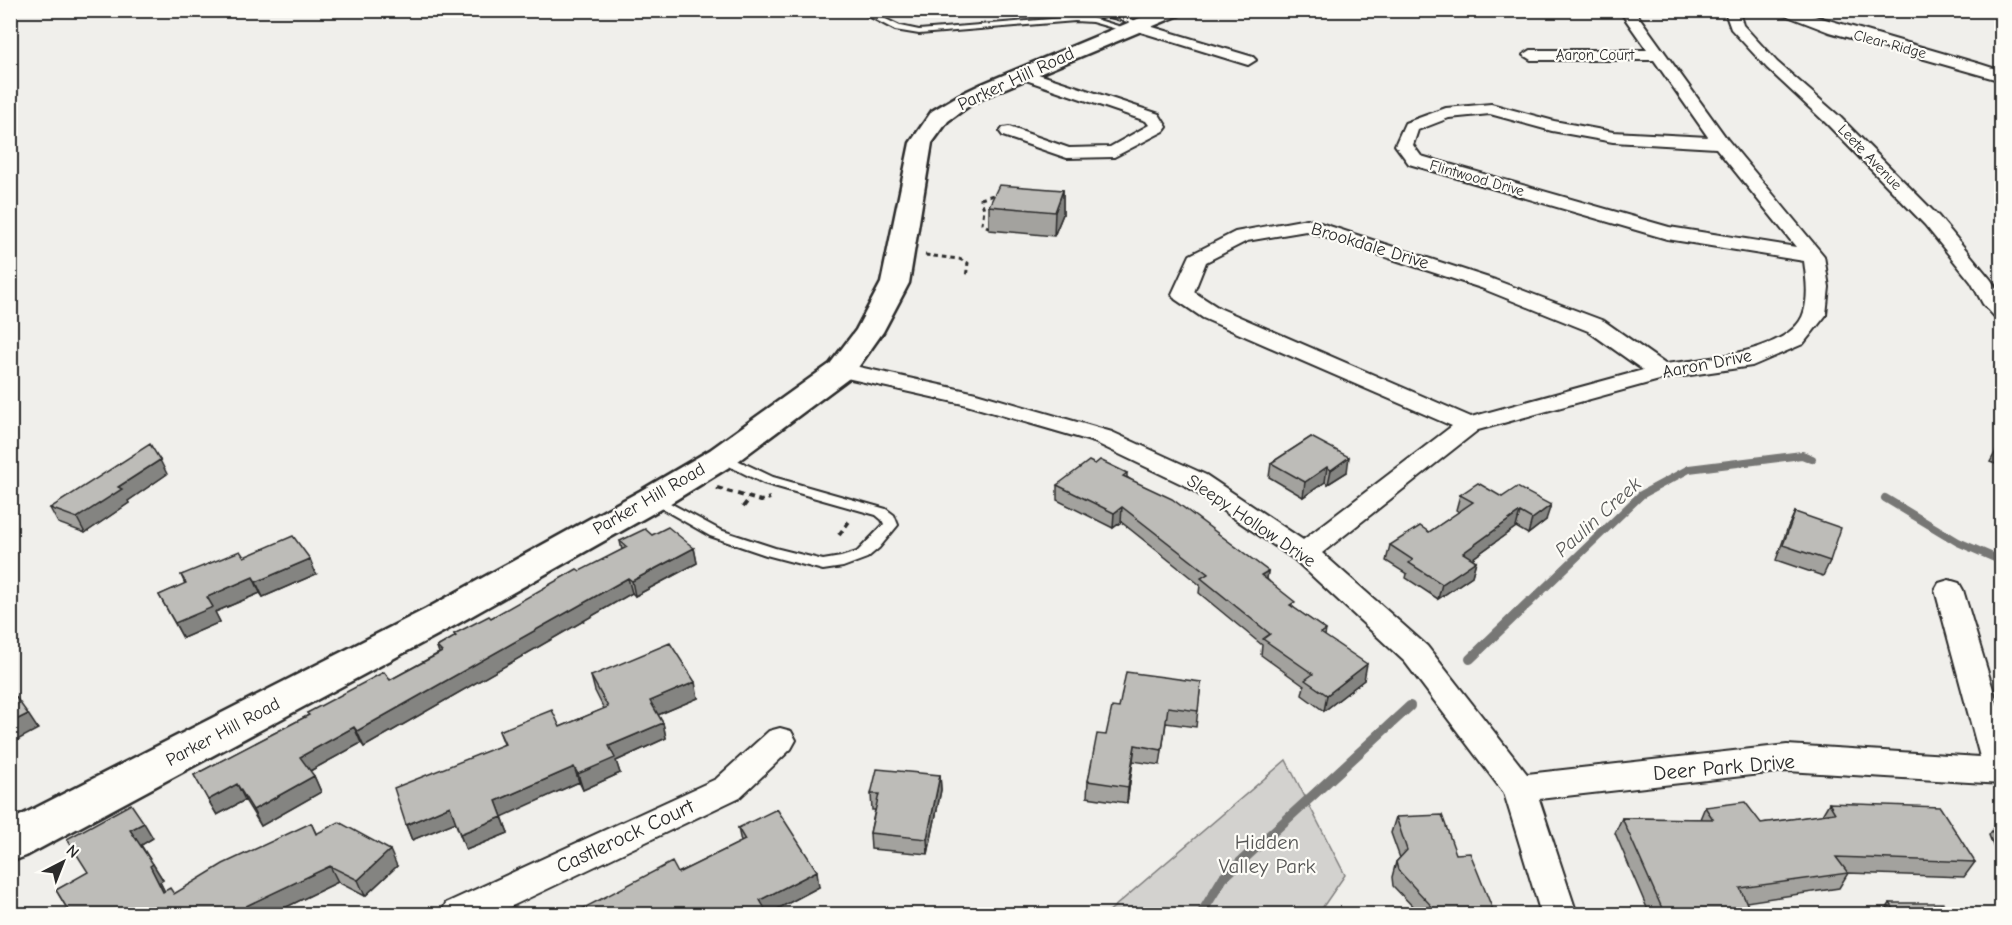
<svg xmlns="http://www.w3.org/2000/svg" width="2012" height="925" font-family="'Comic Neue',sans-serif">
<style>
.green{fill:#d3d2cf;stroke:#7f7e7d;stroke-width:1.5}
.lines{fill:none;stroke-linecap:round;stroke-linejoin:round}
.stream-far1{stroke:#777775;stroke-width:8}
.stream{stroke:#777775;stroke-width:10}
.service-casing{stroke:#2b2b2b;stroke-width:4}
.minor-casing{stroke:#2b2b2b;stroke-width:4}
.tertiary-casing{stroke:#2b2b2b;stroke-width:5}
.path-far1{stroke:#2b2b2b;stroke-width:3;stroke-dasharray:4.5 4;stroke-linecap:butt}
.path{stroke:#2b2b2b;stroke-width:4;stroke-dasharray:6 4.5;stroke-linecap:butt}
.service{fill:#fdfcf7;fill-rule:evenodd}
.minor{fill:#fdfcf7;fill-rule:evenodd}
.tertiary{fill:#fdfcf7;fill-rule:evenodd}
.wall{fill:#a3a29e;stroke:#2b2b2b;stroke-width:1.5}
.shaded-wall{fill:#848481;stroke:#2b2b2b;stroke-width:1.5}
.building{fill:#bdbcb8;stroke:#2b2b2b;stroke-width:1.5}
.labels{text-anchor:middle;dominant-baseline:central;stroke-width:4.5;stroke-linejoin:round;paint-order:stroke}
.far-street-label{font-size:15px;fill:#2b2b2b;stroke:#fdfcf7}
.street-label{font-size:18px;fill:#2b2b2b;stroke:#fdfcf7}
.water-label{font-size:20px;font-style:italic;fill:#575756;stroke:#fdfcf7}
.near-street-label{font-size:21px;fill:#2b2b2b;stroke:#fdfcf7}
.near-park-label{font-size:21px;fill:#555554;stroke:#fdfcf7}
</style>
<rect width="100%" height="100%" fill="#f0efeb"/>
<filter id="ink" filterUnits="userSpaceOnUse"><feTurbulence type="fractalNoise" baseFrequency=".0167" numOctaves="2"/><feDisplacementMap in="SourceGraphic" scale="12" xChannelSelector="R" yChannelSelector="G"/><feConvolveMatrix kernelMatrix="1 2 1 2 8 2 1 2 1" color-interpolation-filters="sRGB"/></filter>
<g filter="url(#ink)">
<path class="green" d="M1286,760L1345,875L1318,914H1102L1107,913Z"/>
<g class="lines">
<path class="stream-far1" d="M1885,498L1958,542L2002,561
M1528,604L1641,495L1689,469L1802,455L1812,459"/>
<path class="stream" d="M1470,659L1529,602
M1201,914L1223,878L1410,706"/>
<g class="service-casing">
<path id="service" d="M857,10H867L900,26L919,30L1075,17L1092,18L1131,30L1127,32L1092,22L1075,21L919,34L895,30Z
M1092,12L1110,13L1146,24L1142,26L1110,17L1089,16L1088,14Z
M722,453L773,477L886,509L894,515L898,525L879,548L867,558L843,567L823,570L766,555L710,536L645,499L652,495L657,496L720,530L775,548L823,560L841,557L857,552L884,524L882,520L876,515L763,483L717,460L715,457Z"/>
</g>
<g class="minor-casing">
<path id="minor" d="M1619,10H1634L1727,139L1824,256L1829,287L1826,315L1803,344L1752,366L1663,379L1478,430L1322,553L1427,646L1527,774L1787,745L1980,757L1935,590L1939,583L1949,580L1959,583L1963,590L2002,719V784L1787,771L1539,799L1577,914H1541L1504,793L1405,662L1294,559L1188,487L1094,442L963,404L833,375L829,370L833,365L841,363L976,393L1112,432L1206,475L1303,540L1452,426L1203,318L1175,299L1172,294L1190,255L1235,232L1307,219L1314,221L1495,280L1604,321L1665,364C1700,360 1793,352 1804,312C1809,295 1806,277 1804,261L1667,239L1409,164L1395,145L1405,123L1446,108L1491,104L1554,121L1613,132L1708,137L1654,60H1531L1523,55L1531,50H1647ZM1490,114L1552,131L1613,142L1716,148L1796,247L1669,227L1421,156L1413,145L1418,130L1449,118ZM1306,231L1481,288L1588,331L1643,370L1471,417L1219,308L1194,292L1206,262L1247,241Z
M1728,10H1742L1740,15L1743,25L1777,62L1839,116L1939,217L1991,280L2002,298V317L1994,316L1983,304L1971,282L1925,225L1827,124L1767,68L1731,29L1726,15Z
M1772,10H1794L1980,64L2002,71V81L1829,32Z
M1136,22L1253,57L1256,60L1248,65L1131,29L1129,26Z
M1023,69L1159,114L1167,127L1164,131L1114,157L1067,158L1003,136L1000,132L1003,128L1009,127L1069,148L1110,147L1149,125L1146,121L1017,77L1015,74Z
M780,728L791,731L796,740L791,749L740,797L495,914H441L446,903L716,779L769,731Z"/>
</g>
<g class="tertiary-casing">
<path id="tertiary" d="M1159,10H1185L1182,14L996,92L973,103L948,121L932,143L909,283L883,332L852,376L734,464L664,507L452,627L26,856L10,862V821L426,609L640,491L710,450L830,364L856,330L881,283L910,143L932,111L959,95L982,84Z"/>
</g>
<path class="path-far1" d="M990,228L982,224L984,209L981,199L999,193
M925,255L959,259L968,263L966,277"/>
<path class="path" d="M717,488L761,501L770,498
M743,507L750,498
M839,535L850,520"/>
<use href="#service" class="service"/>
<use href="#minor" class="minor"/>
<use href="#tertiary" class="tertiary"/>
</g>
<path class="wall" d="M1063,190V214L1054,236L989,230V206Z
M1311,437L1347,472L1328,484L1325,482L1303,497L1269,477L1271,463Z
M2001,442V466L1990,462Z
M1095,464L1127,473V477L1268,571L1267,579L1294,608L1326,630L1325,636L1364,680L1324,711L1302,695L1304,686L1261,655L1262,645L1199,593L1200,585L1121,522L1113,528L1057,500V485Z
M167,474L128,501L129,503L85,533L58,523L50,508Z
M1460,495L1546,520L1528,534L1516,527L1472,559L1476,561L1472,576L1438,599L1406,578L1407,574L1386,561L1390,545L1429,532L1459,512L1456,510Z
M1795,512L1830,561L1823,576L1776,560L1788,527Z
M652,535L694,548L697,563L635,596L632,593L364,747L361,743L310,771L314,776L321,792L261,826L245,800L217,815L194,775L309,715L307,713L390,680L439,653L437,647L455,637L454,634L491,618L622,550L620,541Z
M244,557L316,574L263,597L260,593L215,612L220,622L183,638L159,595L185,584L181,575Z
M591,676L698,698L658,715L663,723L666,738L616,761L620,773L583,790L579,782L502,816L508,833L466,850L455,822L412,840L406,825L504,744L499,731L560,727L604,709L595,691Z
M1201,682L1196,727L1166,723L1160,765L1133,761L1127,803L1087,797L1088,781L1106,735L1119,708Z
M940,775L941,790L928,854L871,849L870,833L875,810H872L871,794Z
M1829,803L1975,862L1964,877L1848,873L1839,888L1746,902L1752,915H1650L1615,833L1622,818L1700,819L1705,807L1761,823L1822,815Z
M1396,817L1456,854L1495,915H1400L1401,911L1418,912L1393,886L1392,877L1396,862L1400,858L1391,833Z
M2000,819H2001V867L1989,835Z
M311,823L316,833L397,866L365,896L338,882L270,915H71L56,890L153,838L141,845L163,880L160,882L164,891L174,894Z
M738,828L819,887L768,914V915H577L678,873L741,842Z
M1890,903L1951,915H1883Z"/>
<path class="shaded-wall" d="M1063,190V214L1054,236L1055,212Z
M1349,457L1347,472L1328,484L1331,470Z
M160,460L167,474L128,501L129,503L85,533L77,518L118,487Z
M1327,467L1325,482L1303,497L1305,482Z
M1551,505L1546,520L1528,534L1532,519Z
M1122,507L1121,522L1113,528L1114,513Z
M1520,512L1516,527L1459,568L1463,553Z
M694,548L697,563L635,596L632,581Z
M310,559L316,574L263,597L256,582Z
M1476,561L1472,576L1438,599L1442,584Z
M1268,571L1266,586L1261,575Z
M253,577L260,593L215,612L220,622L183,638L175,623L207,597Z
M628,578L632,593L364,747L357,731Z
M1367,664L1364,680L1324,711L1327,695Z
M695,682L698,698L653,717L650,701Z
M28,714L38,729L10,744V723Z
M663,723L666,738L616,761L620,773L583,790L578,774L609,746Z
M354,727L361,743L308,772L300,757Z
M1135,745L1133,761L1127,803L1128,787Z
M574,767L579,782L502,817L496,801Z
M940,775L941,790L928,854L927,839Z
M314,776L321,792L261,826L253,810Z
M237,784L245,800L217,815L208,800Z
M450,806L456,822L412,840L406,825Z
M502,817L508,833L466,850L460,834Z
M144,823L153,838L140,846L130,830Z
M390,850L397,866L365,896L358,880Z
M153,864L163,880L160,882L173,907L163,892L150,866Z
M330,866L338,882L270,915H251L246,906Z
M817,871L819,887L766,915L760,900Z
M721,911L722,915H714Z"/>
<path class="building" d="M999,185L1063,190L1055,212L989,206Z
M1311,437L1349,457L1331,470L1327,467L1305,482L1271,463Z
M150,444L160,460L118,487L122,489L77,518L50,508Z
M1100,460L1127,473L1123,476L1172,499L1268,571L1261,575L1295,602L1290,605L1326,630L1321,633L1367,664L1327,695L1305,680L1313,674L1263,639L1270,634L1201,578L1208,574L1122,507L1114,513L1057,485L1089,461L1095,464Z
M1478,483L1502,497L1517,487L1551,505L1532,519L1520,512L1463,553L1476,561L1442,584L1409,563L1413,560L1390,545L1420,526L1429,532L1473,502L1460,495Z
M1795,512L1841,528L1830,561L1783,545Z
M668,527L694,548L632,581L628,578L357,731L354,727L300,757L314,776L253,810L237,784L208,800L194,775L309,715L307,713L384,672L390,680L442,652L437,647L456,636L454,634L489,616L491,618L577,569L580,571L627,547L620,541L645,529L652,535Z
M293,536L310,559L256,582L253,577L207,597L213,607L175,623L159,595L186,583L181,575L240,551L244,557Z
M670,643L695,682L650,701L663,723L609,746L615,758L578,774L574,767L496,801L502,817L460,834L450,806L406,825L394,788L505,744L499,731L552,710L560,727L608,707L591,676Z
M1126,672L1201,682L1198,711L1168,707L1162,750L1135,745L1128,787L1088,781L1097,734L1106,735L1112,707L1119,708Z
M10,689L28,714L10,723Z
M877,769L940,775L927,839L870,833L879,794H871Z
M1745,802L1761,823L1835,813L1829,803L1940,807L1975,862L1836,857L1848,873L1740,888L1752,915H1665L1622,818L1713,819L1705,807Z
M131,804L144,823L130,830L153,864L150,866L163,892L170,888L174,894L223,864L311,823L316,834L339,822L390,850L358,880L330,866L246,906L253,915H71L56,890L88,872L67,839Z
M777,809L817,871L760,900L768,914L766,915H723L721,911L714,915H577L576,912L672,862L678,873L745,840L738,828Z
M1442,815L1456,854L1470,853L1495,915H1402L1401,911L1439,914L1398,870L1396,862L1407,850L1396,817Z
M1890,903H1943L1951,915H1898Z"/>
</g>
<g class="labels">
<g class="far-street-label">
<text transform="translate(1890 44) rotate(15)">Clear Ridge</text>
<text x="1595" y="55">Aaron Court</text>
<text transform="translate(1870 157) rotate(46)">Leete Avenue</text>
<text transform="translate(1477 178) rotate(16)">Flintwood Drive</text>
</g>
<g class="street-label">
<text transform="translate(1016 79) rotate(-25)">Parker Hill Road</text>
<text transform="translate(1370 246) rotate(17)">Brookdale Drive</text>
<text transform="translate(1707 364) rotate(-11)">Aaron Drive</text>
<text transform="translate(649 499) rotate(-30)">Parker Hill Road</text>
<text transform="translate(1251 521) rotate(34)">Sleepy Hollow Drive</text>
<text transform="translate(223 732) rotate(-28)">Parker Hill Road</text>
</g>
<g class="water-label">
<text transform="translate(1598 517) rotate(-42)">Paulin Creek</text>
</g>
<g class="near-street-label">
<text transform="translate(1724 767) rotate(-5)">Deer Park Drive</text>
<text transform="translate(625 836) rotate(-25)">Castlerock Court</text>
</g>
<g class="near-park-label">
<text x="1267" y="842">Hidden<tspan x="1267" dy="24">Valley Park</tspan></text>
</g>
</g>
<rect width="2012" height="925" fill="none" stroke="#fdfcf7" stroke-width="36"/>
<rect x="18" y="18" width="1976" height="889" fill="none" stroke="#2b2b2b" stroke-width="2" filter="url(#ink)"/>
<g transform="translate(63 862) rotate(42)" stroke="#fdfcf7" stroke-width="4.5" paint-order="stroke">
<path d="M0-4.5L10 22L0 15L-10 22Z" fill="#2b2b2b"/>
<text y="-9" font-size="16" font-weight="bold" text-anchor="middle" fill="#2b2b2b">N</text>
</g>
</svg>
